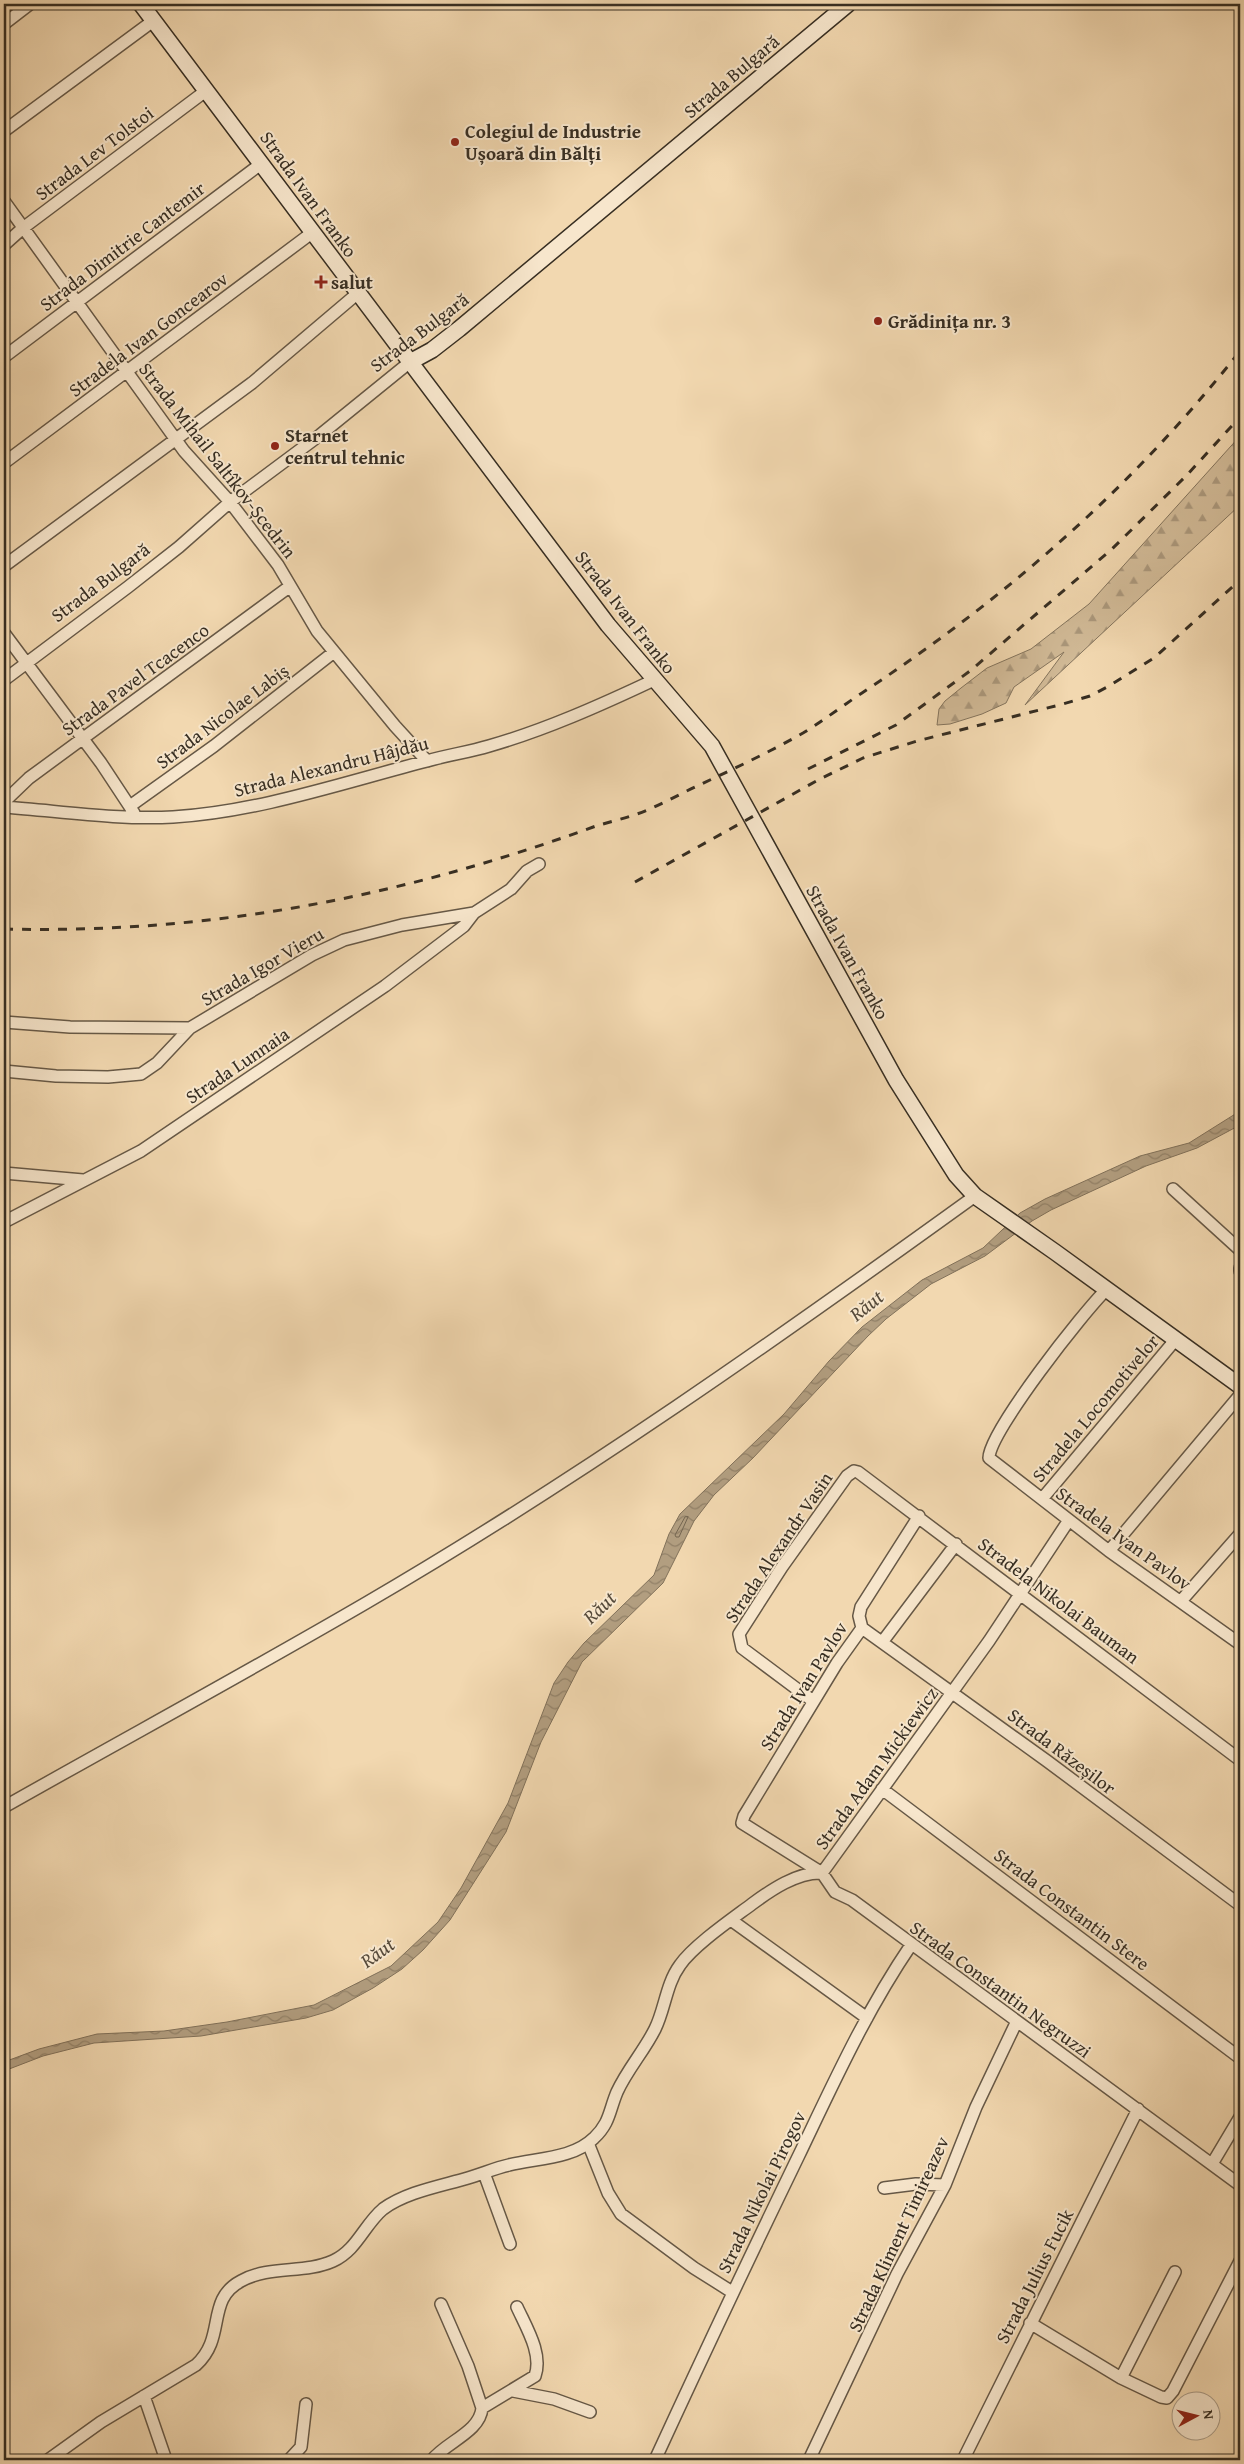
<svg xmlns="http://www.w3.org/2000/svg" width="1244" height="2464" font-family="'Gentium Book Plus',serif">
<style>
.forest{fill:url(#forest-firs);stroke:#84745d}
.water{fill:url(#water-waves);stroke:#81715a}
.lines{fill:none;stroke-linecap:round;stroke-linejoin:round}
.shore{stroke:#746651;stroke-width:1}
.street-casing{stroke:#665846;stroke-width:14}
.secondary-casing{stroke:#372e22;stroke-width:18}
.street{stroke:#f7e6cc;stroke-width:11}
.secondary{stroke:#f7e6cc;stroke-width:15}
.rail{stroke:#372e22;stroke-width:3;stroke-dasharray:9 9;stroke-linecap:butt}
.poi-dot{fill:#8f2418;stroke:#f7e6cc;stroke-width:2}
.labels{text-anchor:middle;dominant-baseline:central;stroke-width:4;stroke-linejoin:round;paint-order:stroke}
.street-label{font-size:19px;fill:#372e22;stroke:#f7e6cc}
.poi-label{font-size:19px;font-weight:bold;fill:#372e22;stroke:#f7e6cc;text-anchor:start}
.water-label{font-size:20px;font-style:italic;fill:#564a3a;stroke:#f7e6cc}
</style>
<defs>
<pattern id="forest-firs" width="22" height="20" patternUnits="userSpaceOnUse" patternTransform="scale(1.25)"><rect width="22" height="20" fill="#d2bb98"/><path d="M5 1l3.5 6h-7zM16 11l3.5 6h-7z" fill="#ab987c"/></pattern>
<pattern id="water-waves" width="16" height="10" patternUnits="userSpaceOnUse" patternTransform="scale(1.25)"><rect width="16" height="10" fill="#b29e80"/><path d="M0 5q4-4 8 0t8 0" fill="none" stroke="#928168"/></pattern>
</defs>
<rect width="100%" height="100%" fill="#f2d8b0"/>
<filter id="stains"><feTurbulence type="fractalNoise" baseFrequency=".004" numOctaves="4"/><feColorMatrix values="0 0 0 0 .2 0 0 0 0 .09 0 0 0 0 .02 0 0 0 .5 -.17"/></filter>
<radialGradient id="worn" r=".72"><stop offset=".6" stop-color="#630" stop-opacity="0"/><stop offset="1" stop-color="#630" stop-opacity=".3"/></radialGradient>
<path class="forest" d="M1240,436V505L1025,705L1064,652L1014,687L1006,703L982,714L950,724L937,725L939,709L945,701L961,688L987,668L1031,649L1089,604Z"/>
<path class="water" d="M1240,1111V1125L1197,1148L1146,1166L1051,1210L1032,1221L985,1256L931,1284L886,1319L868,1336L753,1458L714,1495L694,1521L663,1583L582,1662L541,1742L506,1832L450,1920L423,1950L402,1969L373,1988L333,2010L306,2018L201,2036L94,2043L43,2056L4,2071V2062L39,2049L97,2034L164,2031L227,2022L314,2005L391,1966L438,1922L461,1888L508,1803L554,1683L568,1662L584,1643L654,1575L669,1534L680,1514L784,1414L829,1361L862,1327L922,1280L983,1248L1020,1213L1045,1199L1140,1156L1189,1143Z"/>
<g class="lines">
<path class="shore" d="M688,1517L679,1537H676L675,1535L685,1517Z"/>
<g class="street-casing">
<path id="street" d="M4,24L30,4
M4,131L153,21
M4,201L184,451L230,502L278,565L317,631L395,726L427,761
M4,245L23,228L207,90
M4,357L262,163
M4,463L313,232
M4,566L252,383L358,293
M4,633L101,763L134,813
M4,680L128,587L179,547L230,502L320,435L410,362
M4,802L29,778L289,587
M130,806L214,746L334,652
M4,807C60,811 117,820 173,817C258,812 345,782 427,761C448,755 469,752 489,746C545,730 601,705 654,680
M4,1022L70,1027L190,1028
M4,1071L56,1076L108,1077L141,1074L157,1063L190,1028L312,955L344,940L402,925L474,913L511,889L527,871L539,864
M4,1173L83,1180
M1173,1189L1240,1250
M4,1222L141,1151L385,986L464,926L474,913
M1240,1268V1271
M1107,1289C1084,1311 989,1432 989,1458L1109,1551L1240,1644
M1042,1499L1176,1339
M919,1516L861,1607L859,1616L862,1628L837,1663L744,1816L742,1823L822,1873L835,1892L852,1900L1240,2185
M1109,1551L1240,1395
M1181,1601L1240,1534
M862,1628L1047,1761L1240,1905
M883,1641L956,1544
M813,1701L742,1648L739,1634L782,1567L847,1476L854,1471L858,1472L1240,1760
M882,1789L1240,2058
M4,1807C124,1739 246,1673 366,1603C577,1480 777,1339 975,1196
M731,1920L867,2018
M588,2143L608,2193L621,2214L694,2268L732,2292
M1212,2164L1240,2117
M484,2173L510,2244
M884,2188L916,2184L945,2185
M441,2304L468,2366L482,2408
M1030,2323L1121,2378L1161,2397L1167,2398L1173,2391L1240,2261
M1121,2378L1175,2272
M513,2391L554,2399L590,2412
M144,2396L166,2460
M48,2460L101,2422L196,2365C227,2337 205,2300 241,2281C270,2265 304,2274 333,2261C357,2250 364,2225 383,2209C406,2192 441,2186 468,2178C482,2174 495,2168 509,2165C537,2158 573,2159 594,2138C610,2123 609,2111 617,2092C627,2070 644,2051 655,2029C665,2009 666,1984 680,1965C694,1945 732,1919 752,1904C771,1890 797,1872 822,1873L989,1641L1069,1520
M289,2460L301,2447L306,2404
M432,2460C446,2442 480,2432 482,2408L535,2376C543,2354 526,2327 517,2307
M655,2460C702,2358 750,2256 799,2155C833,2084 866,2011 911,1945
M809,2460L897,2274L945,2185L976,2107L1016,2023
M963,2460L1138,2109"/>
</g>
<g class="secondary-casing">
<path id="secondary" d="M141,4L608,625L712,746L896,1080L956,1175L975,1196L1055,1252L1240,1386
M410,362L432,350L459,329L848,4"/>
</g>
<use href="#street" class="street"/>
<use href="#secondary" class="secondary"/>
<path class="rail" d="M808,769L896,725L970,671L1112,549L1186,476L1240,417
M635,882L820,779L863,758L917,741L1063,704L1090,696L1109,686L1154,658L1240,580
M4,929C211,934 401,897 596,826C609,822 623,819 637,814C657,807 676,796 695,787C731,770 768,753 803,733C823,721 842,706 862,693C1008,596 1130,490 1240,351"/>
</g>
<g class="poi-dot">
<circle cx="455" cy="142" r="5"/>
<path d="M318.5 274.5h5v5h5v5h-5v5h-5v-5h-5v-5h5z"/>
<circle cx="878" cy="321" r="5"/>
<circle cx="275" cy="446" r="5"/>
</g>
<g class="labels">
<g class="street-label">
<text transform="translate(731 76) rotate(-40)">Strada Bulgară</text>
<text transform="translate(94 153) rotate(-37)">Strada Lev Tolstoi</text>
<text transform="translate(309 194) rotate(54)">Strada Ivan Franko</text>
<text transform="translate(122 246) rotate(-37)">Strada Dimitrie Cantemir</text>
<text transform="translate(419 332) rotate(-37)">Strada Bulgară</text>
<text transform="translate(148 334) rotate(-37)">Stradela Ivan Goncearov</text>
<text transform="translate(218 460) rotate(52)">Strada Mihail Saltîkov-Șcedrin</text>
<text transform="translate(100 582) rotate(-37)">Strada Bulgară</text>
<text transform="translate(626 612) rotate(52)">Strada Ivan Franko</text>
<text transform="translate(135 679) rotate(-36)">Strada Pavel Tcacenco</text>
<text transform="translate(222 716) rotate(-37)">Strada Nicolae Labiș</text>
<text transform="translate(331 766) rotate(-14)">Strada Alexandru Hâjdău</text>
<text transform="translate(848 952) rotate(61)">Strada Ivan Franko</text>
<text transform="translate(262 966) rotate(-30)">Strada Igor Vieru</text>
<text transform="translate(237 1065) rotate(-34)">Strada Lunnaia</text>
<text transform="translate(1095 1408) rotate(-50)">Stradela Locomotivelor</text>
<text transform="translate(1124 1538) rotate(36)">Stradela Ivan Pavlov</text>
<text transform="translate(778 1547) rotate(-56)">Strada Alexandr Vasin</text>
<text transform="translate(1059 1600) rotate(37)">Stradela Nikolai Bauman</text>
<text transform="translate(803 1686) rotate(-58)">Strada Ivan Pavlov</text>
<text transform="translate(1062 1751) rotate(37)">Strada Răzeșilor</text>
<text transform="translate(876 1768) rotate(-54)">Strada Adam Mickiewicz</text>
<text transform="translate(1072 1909) rotate(37)">Strada Constantin Stere</text>
<text transform="translate(1001 1989) rotate(36)">Strada Constantin Negruzzi</text>
<text transform="translate(761 2192) rotate(-64)">Strada Nikolai Pirogov</text>
<text transform="translate(898 2234) rotate(-65)">Strada Kliment Timireazev</text>
<text transform="translate(1034 2276) rotate(-63)">Strada Julius Fucik</text>
</g>
<g class="poi-label">
<text x="465" y="131">Colegiul de Industrie<tspan x="465" dy="22">Ușoară din Bălți</tspan></text>
<text x="331" y="282">salut</text>
<text x="888" y="321">Grădinița nr. 3</text>
<text x="285" y="435">Starnet<tspan x="285" dy="22">centrul tehnic</tspan></text>
</g>
<g class="water-label">
<text transform="translate(866 1305) rotate(-39)">Răut</text>
<text transform="translate(599 1607) rotate(-44)">Răut</text>
<text transform="translate(377 1952) rotate(-36)">Răut</text>
</g>
</g>
<rect width="1244" height="2464" fill="none" stroke="#f2d8b0" stroke-width="20"/>
<rect x="5" y="5" width="1234" height="2454" fill="none" stroke="#372e22" stroke-width="2.5"/>
<rect x="10" y="10" width="1224" height="2444" fill="none" stroke="#372e22"/>
<g transform="translate(1196 2416) rotate(83)"><circle r="24" fill="#f7e6cc" stroke="#aa9c88"/>
<path d="M0-4L9 19L0 12L-9 19Z" fill="#8f2418"/>
<text y="-8" font-size="14" font-weight="bold" text-anchor="middle" fill="#372e22">N</text>
</g>
<rect width="100%" height="100%" filter="url(#stains)"/>
<rect width="100%" height="100%" fill="url(#worn)"/>
</svg>
